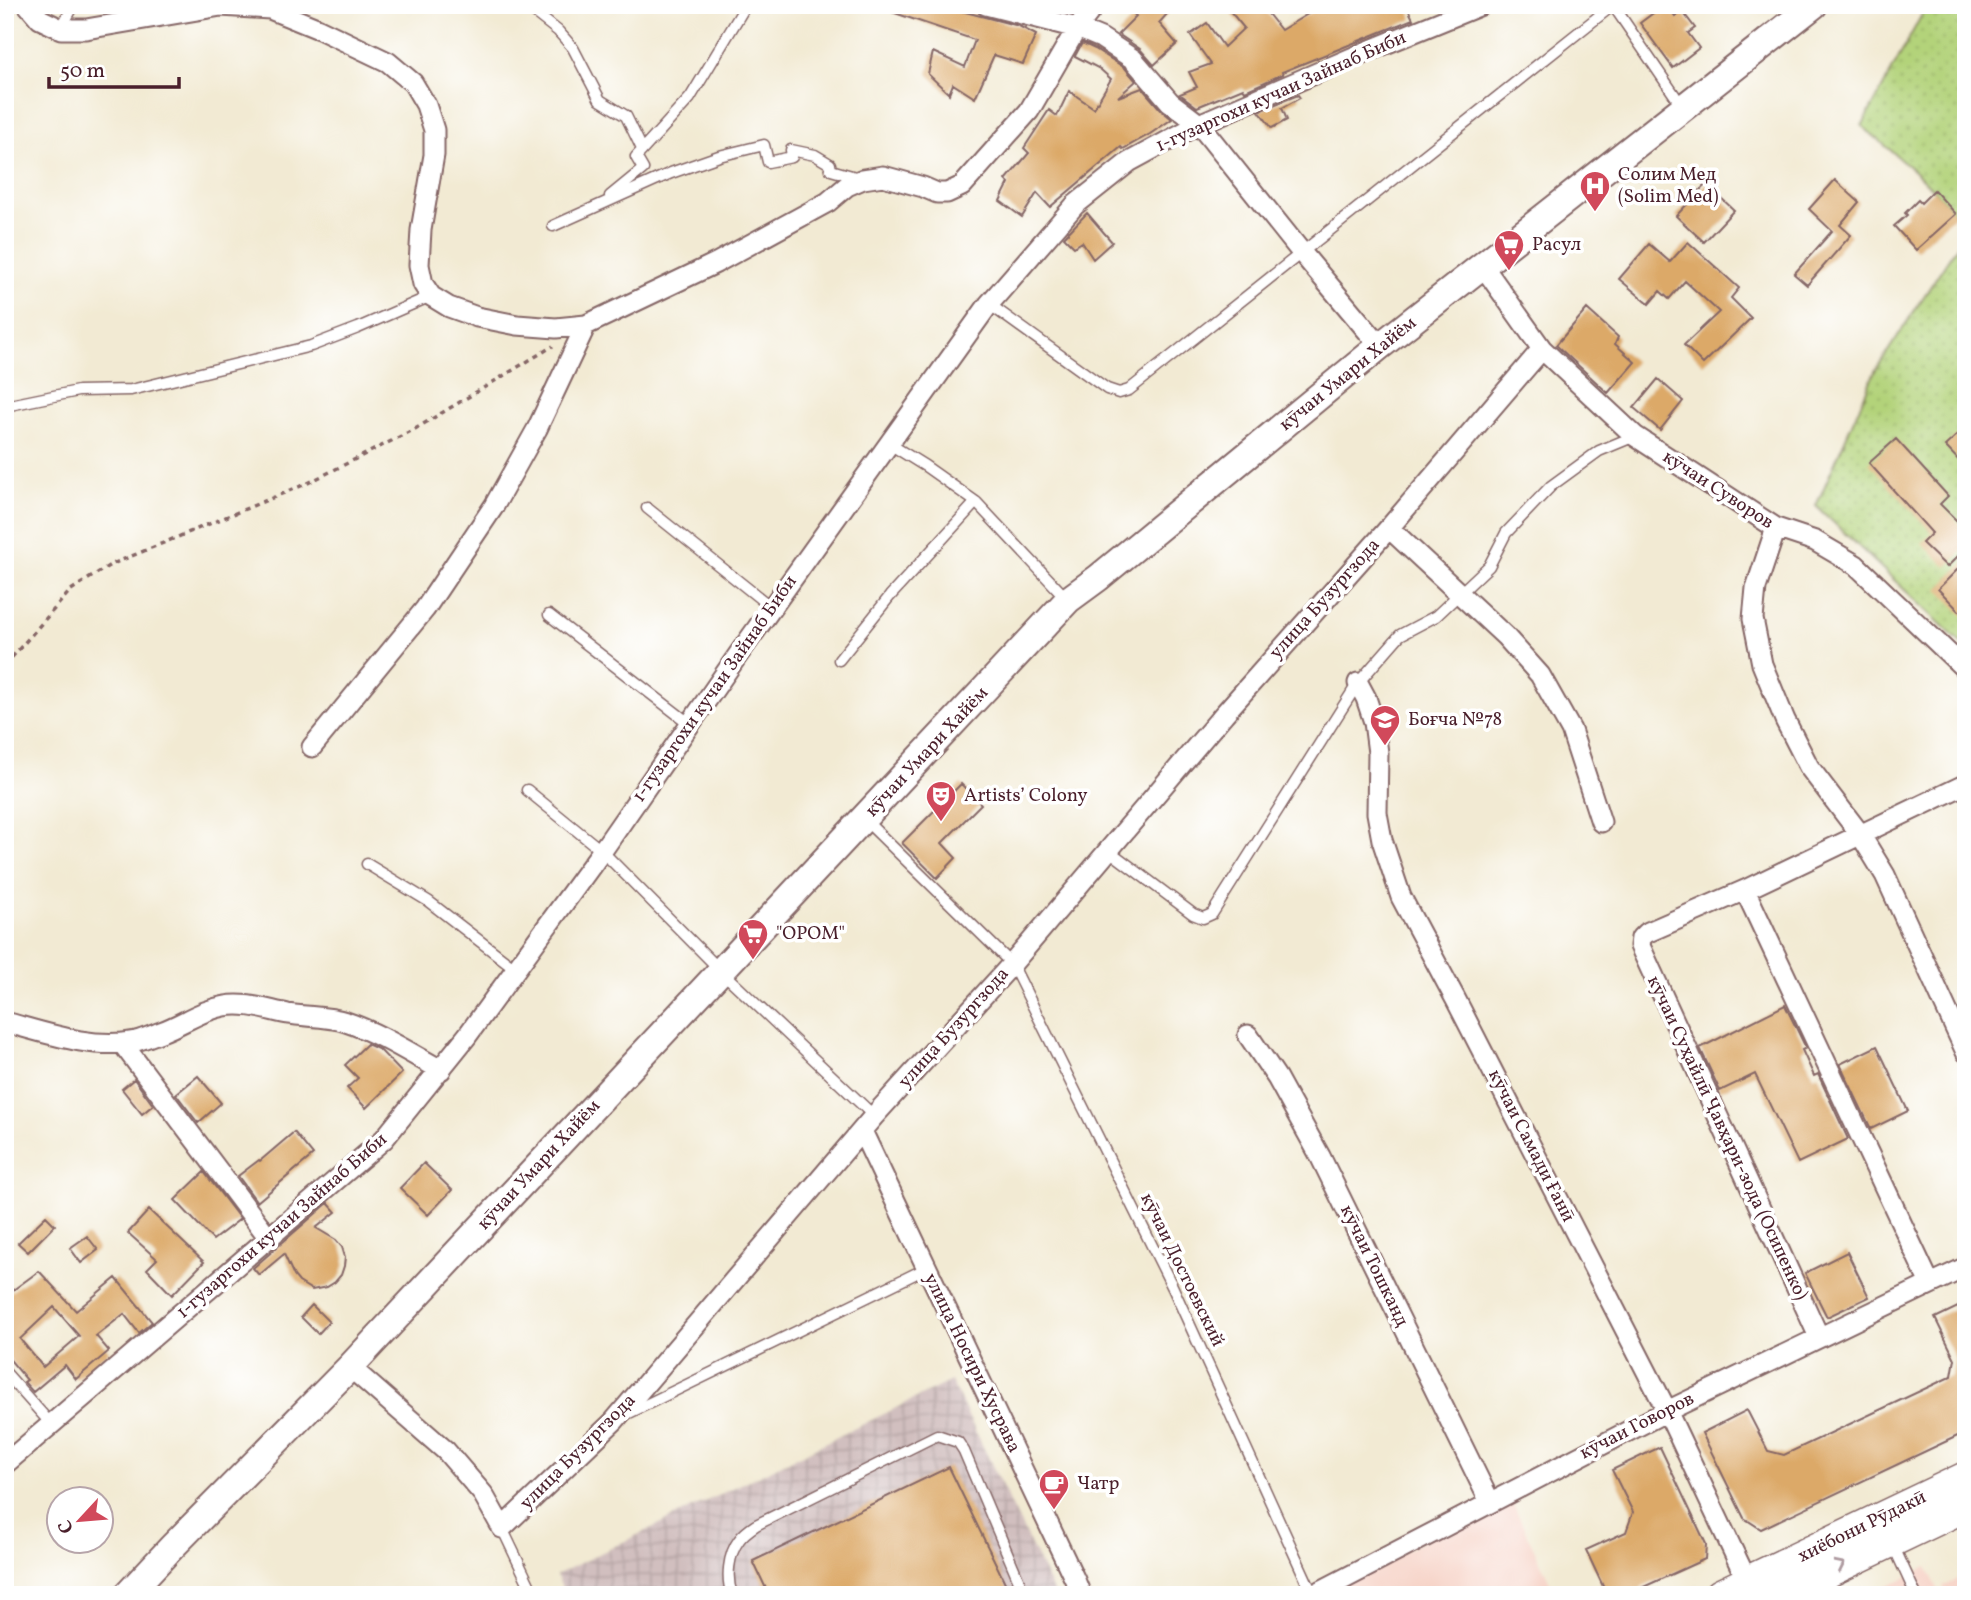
<svg xmlns="http://www.w3.org/2000/svg" width="1971" height="1600" font-family="Vollkorn,serif">
<style>
.built{fill:#f6d1c5}
.industrial{fill:url(#industrial-grid)}
.grass{fill:url(#grass-dots);stroke:#7e7952;stroke-width:2}
.building{fill:#dca968;fill-rule:evenodd}
.lines{fill:none;stroke-linecap:round;stroke-linejoin:round}
.service-casing{stroke:#856666;stroke-width:13}
.minor-casing{stroke:#856666;stroke-width:23}
.secondary-casing{stroke:#856666;stroke-width:30}
.trunk-casing{stroke:#856666;stroke-width:35}
.path{stroke:#856666;stroke-width:3.5;stroke-dasharray:5 5;stroke-linecap:butt}
.service{stroke:#fff;stroke-width:10}
.minor{stroke:#fff;stroke-width:19}
.secondary{stroke:#fff;stroke-width:26}
.trunk{stroke:#fff;stroke-width:32}
.oneway{stroke:#ae9aa0}
.labels{text-anchor:middle;dominant-baseline:central;stroke-width:7;stroke-linejoin:round;paint-order:stroke}
.street-label{font-size:19px;fill:#4a1f2b;stroke:#fff}
.poi-label{font-size:19px;fill:#4a1f2b;stroke:#fff;text-anchor:start}
</style>
<defs>
<pattern id="industrial-grid" width="8" height="8" patternUnits="userSpaceOnUse" patternTransform="scale(1.75)"><rect width="8" height="8" fill="#d1bfbf"/><path d="M0 4h8M4 0v8" fill="none" stroke="#b5a4a4"/></pattern>
<pattern id="grass-dots" width="8" height="8" patternUnits="userSpaceOnUse" patternTransform="scale(1.75)"><rect width="8" height="8" fill="#b3d37a"/><path d="M2 2h.1M6 6h.1" fill="none" stroke="#9bb56a" stroke-width="1.8" stroke-linecap="round"/></pattern>
</defs>
<rect width="100%" height="100%" fill="#fff"/>
<filter id="ink" filterUnits="userSpaceOnUse"><feTurbulence type="fractalNoise" baseFrequency=".0143" numOctaves="2"/><feDisplacementMap in="SourceGraphic" scale="14" xChannelSelector="R" yChannelSelector="G"/><feConvolveMatrix kernelMatrix="1 2 1 2 8 2 1 2 1" color-interpolation-filters="sRGB"/></filter>
<filter id="wash" filterUnits="userSpaceOnUse"><feTurbulence type="fractalNoise" baseFrequency=".00686" numOctaves="4" result="noise"/><feDisplacementMap in="SourceGraphic" scale="28" xChannelSelector="R" yChannelSelector="G"/><feGaussianBlur stdDeviation="1.57" result="paint"/><feColorMatrix in="noise" values="0 0 0 0 0 0 0 0 0 0 0 0 0 0 0 0 0 1.4 0 .05"/><feComposite in="paint" operator="in"/></filter>
<g filter="url(#wash)">
<rect width="100%" height="100%" fill="#f2ead3"/>
<path class="built" d="M1510,1498L1556,1595H1318Z
M1927,1567L1941,1595H1869Z
M1966,1574V1595H1947L1943,1587Z"/>
<path class="industrial" d="M951,1381L1055,1595H566L556,1575Z"/>
<path class="grass" d="M1924,5H1966V227C1936,188 1899,157 1862,126L1926,7Z
M1966,232V648L1816,506L1875,371Z"/>
<g id="blocks">
<path class="building" d="M880,5H934L950,8L1019,26L1036,35L1023,64L994,55L975,98L953,84L949,94L928,74L933,52L965,67L975,40L880,8Z
M1124,5H1175L1159,23L1177,44L1154,65L1140,49L1118,34L1136,16Z
M1225,5H1261L1281,30L1323,5H1406L1413,19L1282,72L1283,74L1245,91L1243,88L1197,107L1180,94L1197,87L1189,72L1211,64L1190,35L1207,23L1224,47L1244,28Z
M1664,5H1667L1675,16L1682,11L1695,28L1688,33L1699,48L1673,68L1640,23Z
M1082,43L1095,49L1125,68L1136,81L1118,97L1142,88L1161,110L1172,119L1150,134L1123,149L1121,147L1050,207L1037,193L1022,217L1000,201L1009,183L1006,180L1029,153L1024,148L1049,110L1057,116L1069,91L1094,108L1111,79L1100,69L1075,56Z
M1298,95L1300,98L1282,108L1287,120L1272,128L1259,111Z
M1835,180L1859,202L1840,225L1851,235L1807,285L1794,274L1832,231L1809,209Z
M1706,184L1734,210L1704,242L1676,216Z
M1934,190L1956,214L1916,250L1894,226L1907,215L1905,213L1918,200L1921,203Z
M1087,213L1112,242L1093,259L1082,242L1074,247L1064,237Z
M1688,242L1739,288L1731,298L1751,318L1703,364L1684,345L1719,312L1685,281L1669,299L1660,291L1649,304L1619,279L1649,244L1670,262Z
M1587,309L1618,337L1615,344L1635,362L1608,393L1556,345Z
M1658,379L1683,401L1660,430L1634,408Z
M1966,427V468L1945,446Z
M1896,439L1948,496L1940,504L1966,530V548L1947,567L1922,543L1932,533L1869,463Z
M1966,561V618L1938,589Z
M961,784L981,804L942,843L956,858L937,878L902,843Z
M1785,1005L1806,1048L1802,1050L1814,1076L1818,1074L1848,1139L1798,1163L1755,1074L1720,1091L1700,1048Z
M367,1044L380,1050L402,1073L366,1108L347,1088L358,1078L345,1065Z
M1877,1046L1908,1111L1871,1129L1840,1064Z
M198,1076L221,1103L198,1123L176,1094Z
M134,1079L153,1105L142,1114L122,1089Z
M294,1132L313,1155L257,1202L238,1176L259,1160L260,1161Z
M424,1163L452,1190L428,1215L400,1188Z
M204,1172L240,1219L213,1240L175,1200Z
M328,1203L336,1212L316,1228L336,1240L342,1247L345,1257L344,1266L341,1275L335,1282L327,1287L312,1290L299,1282L294,1276L284,1254L259,1275L253,1268Z
M149,1210L204,1262L172,1295L147,1269L157,1259L128,1233Z
M46,1216L55,1225L28,1252L18,1243Z
M87,1236L98,1250L81,1263L70,1248Z
M1847,1252L1869,1297L1827,1317L1805,1273Z
M39,1271L76,1311L116,1278L152,1322L139,1333L124,1314L96,1336L109,1351L76,1379L65,1365L33,1392L24,1382L27,1380L5,1354V1296ZM54,1307L79,1336L43,1367L20,1339Z
M1966,1303V1432L1761,1529L1744,1518L1702,1433L1747,1410L1768,1451L1784,1455L1952,1376L1955,1359L1935,1318Z
M312,1305L329,1322L318,1334L301,1317Z
M1660,1447L1706,1544L1705,1559L1626,1595H1607L1586,1550L1626,1532L1633,1512L1612,1470Z
M949,1467L1011,1595H769L753,1561Z"/>
</g>
</g>
<g filter="url(#ink)">
<use href="#blocks" fill-opacity="0" stroke="#856666" stroke-width="2"/>
<g class="lines">
<g class="service-casing">
<path id="service" d="M525,5L558,31L573,48L600,100L626,116L642,149
M1613,5L1682,106
M61,28L74,5
M610,196L643,169L636,157L690,98L746,5
M553,226L671,173L719,156L764,145L768,162L792,157L791,150L815,155L830,164L831,170L859,178
M989,304L1107,389L1119,393L1129,390L1613,5
M5,406L78,391L131,390L311,346L358,328L431,296
M888,443L925,466L976,502L1068,600
M647,508L772,608
M549,615L690,724
M839,660L890,596L976,502
M527,790L602,851L721,971L874,1116
M864,819L1012,964L1173,1288L1313,1595
M1108,850L1193,914L1203,918L1212,914L1358,683L1400,635L1436,616L1489,566L1506,533L1551,486L1599,451L1635,436
M367,864L428,901L516,969
M5,1372L52,1425
M625,1415L927,1268
M502,1528L534,1595
M1893,1545L1916,1595
M732,1595C726,1578 728,1555 739,1540C743,1534 750,1529 756,1525L937,1435L958,1442L964,1451L1025,1595"/>
</g>
<g class="minor-casing">
<path id="minor" d="M28,5L40,19L61,29H86L221,6L270,9L319,29L388,62L413,83L426,105L434,130V155L421,230L419,265L423,284L431,296L449,307L477,317L517,325L556,328L586,325L716,263L828,202L847,186L863,179L883,176L923,187L937,193H947L962,186L1029,111L1077,28L1095,5
M986,5L1077,28L1101,38L1133,59L1170,102L1199,124L1302,253L1380,346
M1483,266L1542,349L1635,436L1776,528L1815,541L1856,565L1966,670
M1389,528L1505,636L1540,675L1571,730L1601,822
M1776,528L1756,588L1753,619L1762,664L1785,720L1809,767L1860,834L1885,875L1966,1052
M1358,683L1366,698L1374,722L1378,753L1377,813L1382,840L1401,897L1456,1000L1667,1411L1752,1591
M312,747L425,609L494,506L537,429L586,325
M1745,890L1930,1284
M5,1022C46,1033 93,1050 136,1041C144,1039 153,1035 161,1032C183,1024 201,1010 225,1006C246,1002 267,1010 288,1014C306,1017 328,1016 346,1022C379,1033 410,1053 441,1070
M1248,1035L1277,1078L1320,1156L1490,1502
M122,1043L269,1238
M862,1131L1075,1580L1081,1595
M1819,1337L1640,946L1641,938L1646,933L1745,890L1966,784
M350,1367L446,1451L483,1494L502,1528L614,1421L874,1116L1012,964L1224,714L1389,528L1542,349
M5,1464L384,1139L467,1036L602,851L738,655L989,304L1075,205L1129,162L1199,124L1363,53L1481,5
M1313,1595L1667,1411L1966,1267"/>
</g>
<g class="secondary-casing">
<path id="secondary" d="M127,1595L172,1547L350,1367L1068,600L1098,578L1380,346L1814,5"/>
</g>
<g class="trunk-casing">
<path id="trunk" d="M1721,1595L1966,1478
M1778,1595L1966,1505"/>
</g>
<path class="path" d="M5,665L71,590L110,565L308,483L415,429L553,346"/>
<use href="#service" class="service"/>
<use href="#minor" class="minor"/>
<use href="#secondary" class="secondary"/>
<use href="#trunk" class="trunk"/>
</g>
<defs><path id="oneway-chevron" d="M-2-3.5L2.5 0L-2 3.5" fill="none" stroke-width="1.6" stroke-linecap="round" stroke-linejoin="round" transform="scale(1.75)"/></defs>
<use class="oneway" href="#oneway-chevron" transform="translate(1840 1565) rotate(-26)"/>
</g>
<defs>
<g id="hospital-pin" transform="scale(1.575)"><path d="M0 17L-7.5 6A9.5 9.5 0 1 1 7.5 6Z" fill="#d1495b" stroke="#fff"/><path d="M-5-5h3v3.5h4V-5h3V5h-3V1.5h-4V5h-3Z" fill="#fff"/></g>
<g id="supermarket-pin" transform="scale(1.575)"><path d="M0 17L-7.5 6A9.5 9.5 0 1 1 7.5 6Z" fill="#d1495b" stroke="#fff"/><path d="M-6-5.5h2.5l.6 2H6L4.5 2H-2.5L-4.4-4H-6ZM-1.5 3.2a1.3 1.3 0 1 0 .1 0ZM3 3.2a1.3 1.3 0 1 0 .1 0Z" fill="#fff"/></g>
<g id="school-pin" transform="scale(1.575)"><path d="M0 17L-7.5 6A9.5 9.5 0 1 1 7.5 6Z" fill="#d1495b" stroke="#fff"/><path d="M0-5L7-2L0 1L-7-2ZM-4 1L0 2.5L4 1V4Q0 6-4 4Z" fill="#fff"/></g>
<g id="theatre-pin" transform="scale(1.575)"><path d="M0 17L-7.5 6A9.5 9.5 0 1 1 7.5 6Z" fill="#d1495b" stroke="#fff"/><path d="M-5-5.5Q0-4 5-5.5V0Q5 5 0 6Q-5 5-5 0ZM-3.3-2.5H-1v1.5H-3.3ZM1-2.5H3.3v1.5H1ZM-2.8 1Q0 5.5 2.8 1Z" fill="#fff"/></g>
<g id="cafe-pin" transform="scale(1.575)"><path d="M0 17L-7.5 6A9.5 9.5 0 1 1 7.5 6Z" fill="#d1495b" stroke="#fff"/><path d="M-5.5-4.5H6V0H3Q3 3.5 0 3.5H-2.5Q-5.5 3.5-5.5 0ZM3-3.2v2h1.7v-2ZM-6 4.5H4V6H-6Z" fill="#fff"/></g>
</defs>
<g fill-rule="evenodd">
<use href="#hospital-pin" x="1595" y="186"/>
<use href="#supermarket-pin" x="1509" y="245"/>
<use href="#school-pin" x="1385" y="720"/>
<use href="#theatre-pin" x="941" y="796"/>
<use href="#supermarket-pin" x="753" y="934"/>
<use href="#cafe-pin" x="1054" y="1484"/>
</g>
<g class="labels">
<g class="street-label">
<text transform="translate(1281 92) rotate(-24)">1-гузаргохи кучаи Зайнаб Биби</text>
<text transform="translate(1348 374) rotate(-39)">кӯчаи Умари Хайём</text>
<text transform="translate(1718 490) rotate(33)">кӯчаи Суворов</text>
<text transform="translate(1325 599) rotate(-48)">улица Бузургзода</text>
<text transform="translate(715 689) rotate(-55)">1-гузаргохи кучаи Зайнаб Биби</text>
<text transform="translate(927 752) rotate(-47)">кӯчаи Умари Хайём</text>
<text transform="translate(954 1028) rotate(-48)">улица Бузургзода</text>
<text transform="translate(1727 1138) rotate(65)">кӯчаи Суҳайлӣ Ҷавҳари-зода (Осипенко)</text>
<text transform="translate(1531 1146) rotate(63)">кӯчаи Самади Ғанӣ</text>
<text transform="translate(539 1165) rotate(-47)">кӯчаи Умари Хайём</text>
<text transform="translate(282 1226) rotate(-41)">1-гузаргохи кучаи Зайнаб Биби</text>
<text transform="translate(1374 1266) rotate(64)">кӯчаи Тошканд</text>
<text transform="translate(1182 1270) rotate(64)">кӯчаи Достоевский</text>
<text transform="translate(972 1363) rotate(64)">улица Носири Хусрава</text>
<text transform="translate(1637 1426) rotate(-27)">кӯчаи Говоров</text>
<text transform="translate(578 1452) rotate(-45)">улица Бузургзода</text>
<text transform="translate(1862 1527) rotate(-26)">хиёбони Рӯдакӣ</text>
</g>
<g class="poi-label">
<text x="1618" y="175">Солим Мед<tspan x="1618" dy="22">(Solim Med)</tspan></text>
<text x="1532" y="245">Расул</text>
<text x="1408" y="720">Боғча №78</text>
<text x="964" y="796">Artists’ Colony</text>
<text x="776" y="934">"OPOM"</text>
<text x="1077" y="1484">Чатр</text>
</g>
</g>
<rect width="1971" height="1600" fill="none" stroke="#fff" stroke-width="28"/>
<g transform="translate(80 1520) rotate(244)"><circle r="33" fill="#ffffff" stroke="#b7a5aa" stroke-width="2"/>
<path d="M0-5L12 26L0 18L-12 26Z" fill="#d1495b"/>
<text y="-10" font-size="19" font-weight="bold" text-anchor="middle" fill="#4a1f2b">С</text>
</g>
<path d="M49 77v10h130v-10" fill="none" stroke="#4a1f2b" stroke-width="3.5"/>
<text x="60" y="77" font-size="21" fill="#4a1f2b" stroke="#ffffff" stroke-width="5" paint-order="stroke">50 m</text>
</svg>
